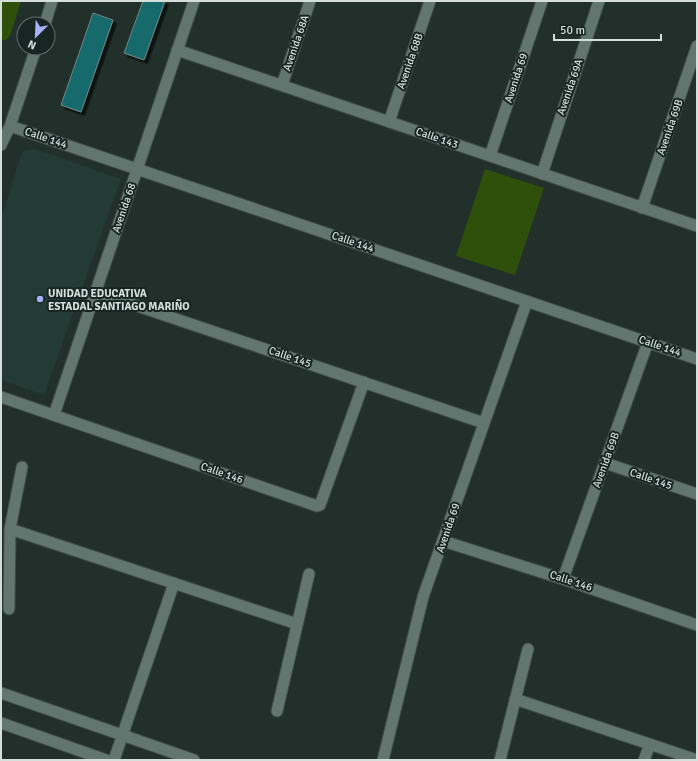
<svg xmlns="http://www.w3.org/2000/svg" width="698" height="761" font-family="Signika,sans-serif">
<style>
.built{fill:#233b34}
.green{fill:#2f500b}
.building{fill:#126b6c;stroke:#728585;filter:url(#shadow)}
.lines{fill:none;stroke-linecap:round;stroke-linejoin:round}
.minor-casing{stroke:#3e4b47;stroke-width:13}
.minor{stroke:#63756f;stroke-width:11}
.poi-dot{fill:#a8b0fc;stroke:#172622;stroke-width:1.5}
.labels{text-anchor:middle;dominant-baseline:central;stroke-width:4;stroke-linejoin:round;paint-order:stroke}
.street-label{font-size:11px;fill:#d4deda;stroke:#172622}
.poi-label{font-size:11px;font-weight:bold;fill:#d4deda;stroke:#172622;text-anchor:start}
</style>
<defs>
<filter id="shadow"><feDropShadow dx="3.5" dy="3.5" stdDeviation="0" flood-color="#0009"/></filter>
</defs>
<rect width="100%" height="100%" fill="#21302b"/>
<path class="built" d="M35,149L121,179L44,395L1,380V218L22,152L26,150Z"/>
<path class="green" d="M1,1H21L10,36L6,40H2Z
M485,169L544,188L515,275L456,256Z"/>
<path class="building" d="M143,1H165L144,60L124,53Z
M93,13L113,20L81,112L61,105Z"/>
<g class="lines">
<g class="minor-casing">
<path id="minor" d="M45,24L52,1
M177,50L697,226
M282,85L310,1
M389,122L430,1
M10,126L697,359
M1,145L10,126L36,48
M490,156L542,1
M542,174L599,1
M642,208L697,46
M96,292L484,423
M1,397L317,506L320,505L364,382
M54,415L194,1
M605,463L697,494
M10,529L297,624
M443,541L563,579L697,625
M563,579L648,342
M9,609L10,529L22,467
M1,693L194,760
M515,699L697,760
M277,711L309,574
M1,723L106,760
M114,760L174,583
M383,760L423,597L527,301
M500,760L528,649
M644,760L650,744"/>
</g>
<use href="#minor" class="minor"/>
</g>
<circle class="poi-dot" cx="40" cy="299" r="4"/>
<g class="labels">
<g class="street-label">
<text transform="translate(296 43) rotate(-71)">Avenida 68A</text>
<text transform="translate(410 61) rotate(-71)">Avenida 68B</text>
<text transform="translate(516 78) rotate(-72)">Avenida 69</text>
<text transform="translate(570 87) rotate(-71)">Avenida 69A</text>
<text transform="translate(670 127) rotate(-71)">Avenida 69B</text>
<text transform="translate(46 138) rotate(19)">Calle 144</text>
<text transform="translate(437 138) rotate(19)">Calle 143</text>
<text transform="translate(124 208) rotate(-71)">Avenida 68</text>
<text transform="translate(353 242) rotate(19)">Calle 144</text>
<text transform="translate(660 346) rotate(19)">Calle 144</text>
<text transform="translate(290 357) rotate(19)">Calle 145</text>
<text transform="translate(606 460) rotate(-70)">Avenida 69B</text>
<text transform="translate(222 473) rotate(19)">Calle 146</text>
<text transform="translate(651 479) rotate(19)">Calle 145</text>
<text transform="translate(448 528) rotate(-71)">Avenida 69</text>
<text transform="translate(571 581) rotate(18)">Calle 146</text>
</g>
<g class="poi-label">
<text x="48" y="293">UNIDAD EDUCATIVA<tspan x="48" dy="13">ESTADAL SANTIAGO MARIÑO</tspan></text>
</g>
</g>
<rect width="698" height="761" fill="none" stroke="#d4deda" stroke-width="4"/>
<g transform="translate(36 36) rotate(204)"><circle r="19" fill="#172622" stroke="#63706c"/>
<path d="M0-3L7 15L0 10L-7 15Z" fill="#a8b0fc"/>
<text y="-6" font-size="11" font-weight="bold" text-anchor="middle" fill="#d4deda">N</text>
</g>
<path d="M554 34v6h107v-6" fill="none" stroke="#d4deda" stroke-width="2"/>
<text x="560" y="34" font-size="12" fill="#d4deda" stroke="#172622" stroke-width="3" paint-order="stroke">50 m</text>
</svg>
